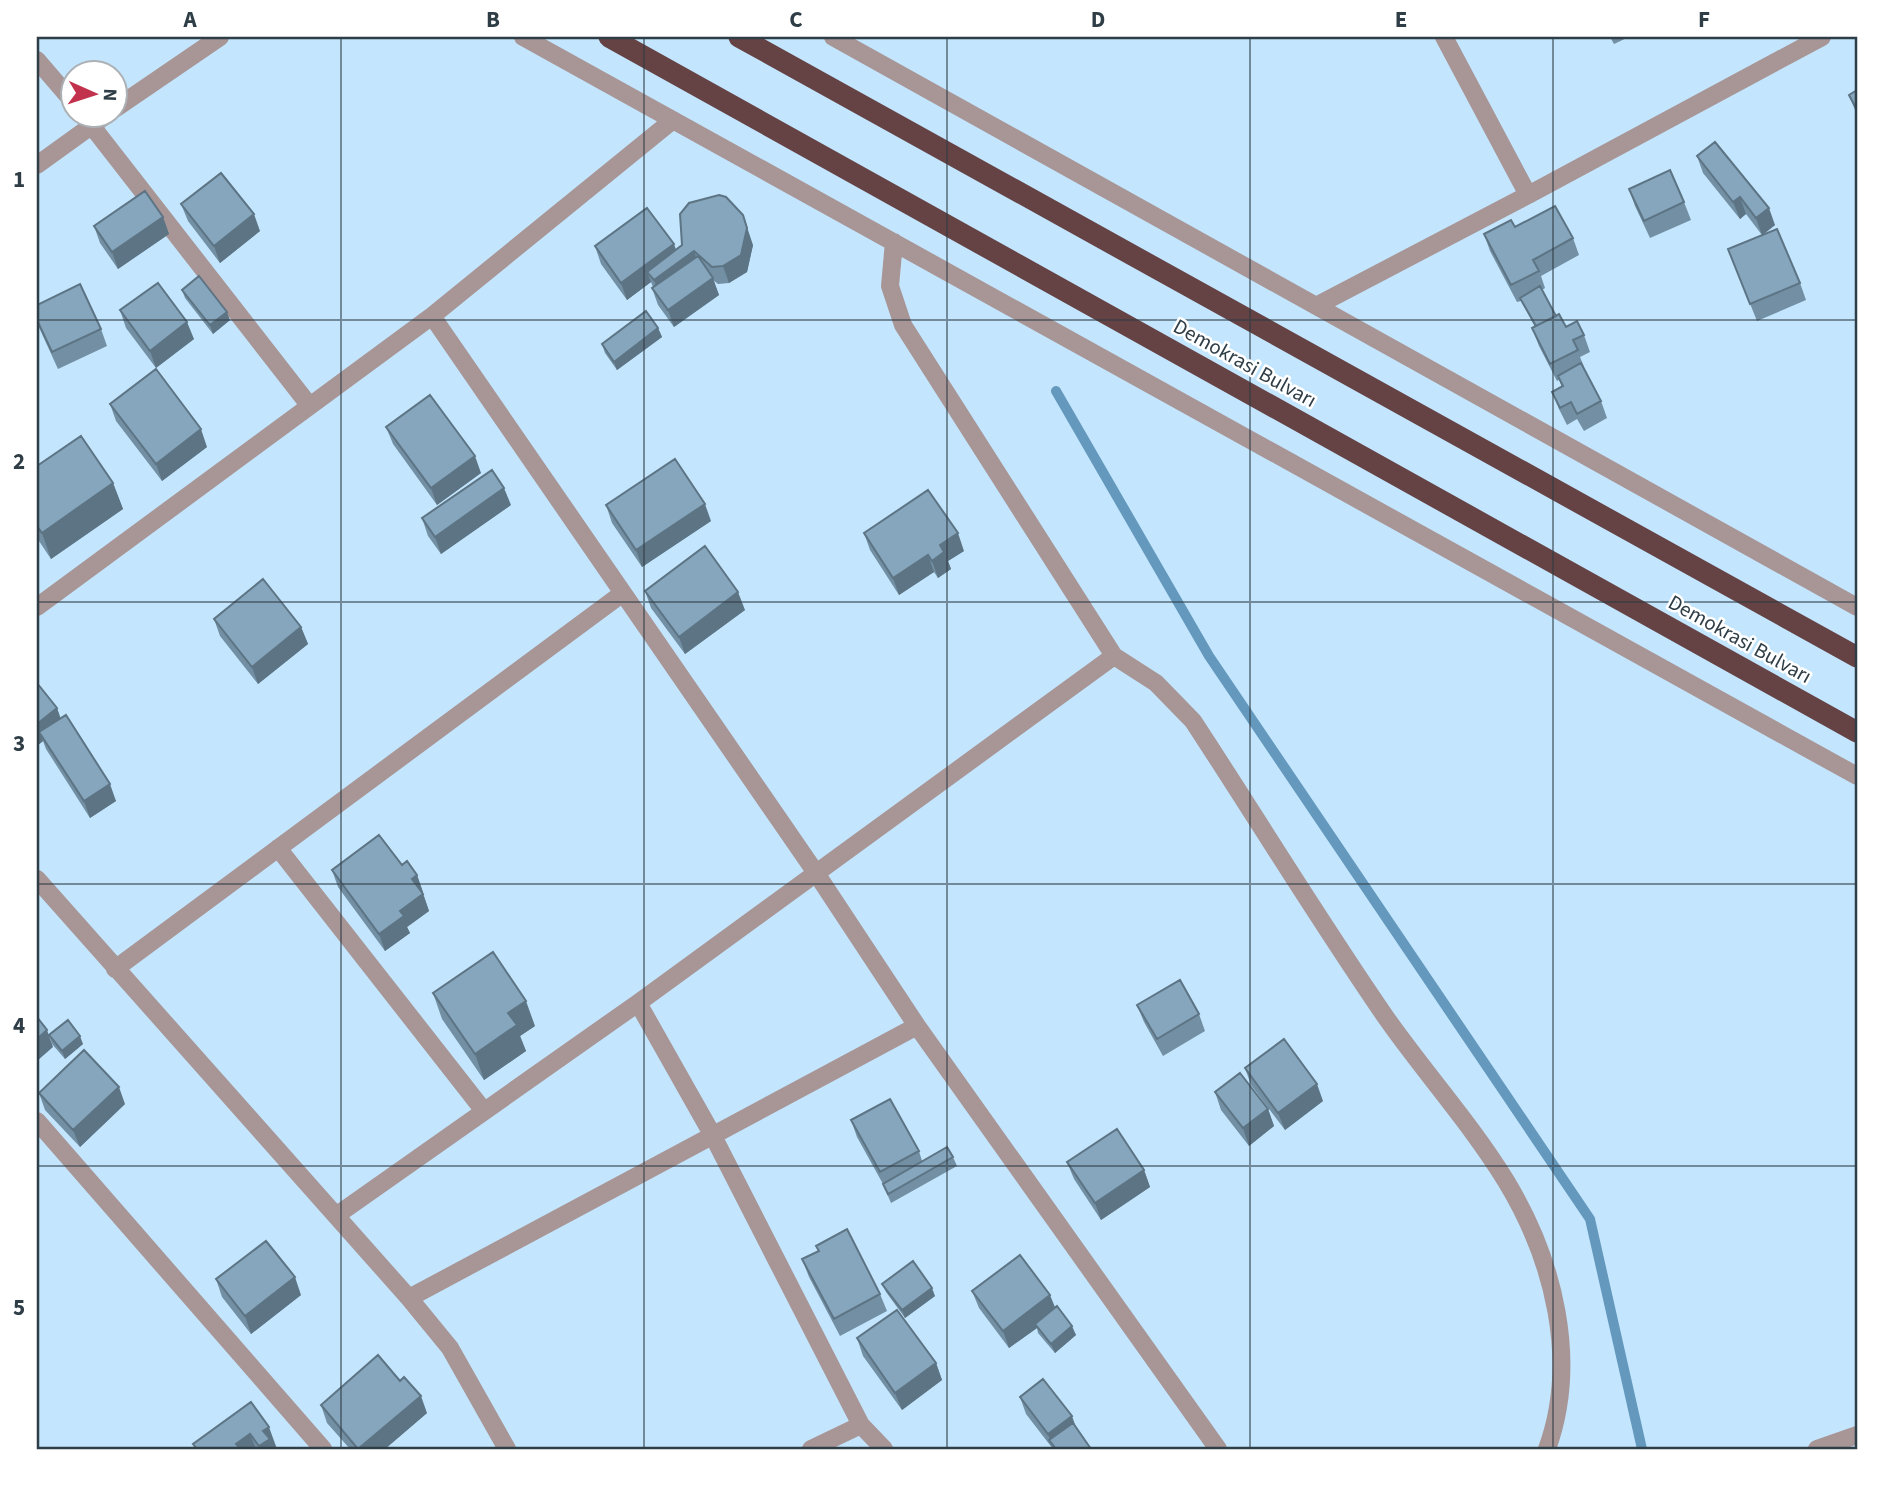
<svg xmlns="http://www.w3.org/2000/svg" width="1894" height="1486" font-family="'Source Sans 3',sans-serif">
<style>
.lines{fill:none;stroke-linecap:round;stroke-linejoin:round}
.stream{stroke:#6498bc;stroke-width:10}
.minor{stroke:#a89596;stroke-width:18}
.highway{stroke:#654244;stroke-width:21}
.wall{fill:#728fa3}
.shaded-wall{fill:#5d7484}
.building{fill:#85a6bd;stroke:#5d7484;stroke-width:2}
.grid{fill:none;stroke:#2f3d46;stroke-width:2;stroke-opacity:0.55}
.labels{text-anchor:middle;dominant-baseline:central;stroke-width:5;stroke-linejoin:round;paint-order:stroke}
.street-label{font-size:21px;fill:#2f3d46;stroke:#fff}
.neatline{fill:none;stroke:#2f3d46;stroke-width:2.5}
.grid-label{font-size:23px;text-anchor:middle;font-weight:bold;fill:#2f3d46}
</style>
<rect width="100%" height="100%" fill="#c3e6fe"/>
<g class="lines">
<path class="stream" d="M1056,391L1209,656L1590,1219L1642,1449"/>
<path class="minor" d="M523,37L1857,776
M833,37L1857,607
M1444,37L1528,195L1822,37
M37,60L74,103
M116,108L220,37
M84,116L309,405
M37,165L105,116
M894,242L890,286L903,325L1114,656L1156,683L1193,721C1258,820 1320,922 1387,1019C1425,1073 1471,1124 1506,1181C1554,1260 1579,1361 1547,1449
M1316,306L1528,195
M432,316L816,873L917,1026L1218,1449
M37,607L432,316L673,120
M278,848L484,1111
M37,879L409,1298L450,1348L507,1449
M115,969L623,593
M638,1003L712,1134L861,1425L884,1449
M37,1121L323,1449
M337,1215L638,1003L1114,656
M409,1298L917,1026
M811,1449L861,1425
M1817,1449L1857,1435"/>
<path class="highway" d="M609,37L1857,732
M739,37L1857,657"/>
</g>
<path class="wall" d="M1610,37H1629L1614,44Z
M1857,90V115L1849,95Z
M1697,156L1775,225L1763,235L1800,283L1806,300L1757,321L1728,249L1762,235L1746,214L1740,219L1703,173Z
M1629,189L1684,202L1691,220L1650,238L1635,206Z
M181,204L260,231L220,263L188,221Z
M163,217L169,234L118,269L100,243L94,226Z
M1515,227L1573,238L1579,255L1541,276L1545,288L1542,290L1556,316L1566,327L1584,335L1590,352L1580,357L1584,367H1583L1601,401L1607,418L1584,431L1577,419L1567,425L1559,409L1552,392L1562,387L1559,380L1557,381L1539,346L1532,328L1535,327L1521,301L1517,302L1490,251L1484,234Z
M682,245H753L747,272L729,283L718,284L713,280L719,295L674,327L658,305L652,288L653,287L651,282L627,300L601,264L595,246L676,250Z
M182,290L230,320L213,334L185,298Z
M37,305L101,329L107,346L58,369L37,323Z
M120,310L194,339L156,368L126,328Z
M658,328L662,337L617,370L605,353L602,344Z
M110,404L207,447L162,481L116,421Z
M386,427L481,473L437,505L393,444Z
M37,466L113,483L123,509L51,559L37,538Z
M511,505L441,554L428,536L422,518Z
M606,505L711,521L642,567L612,523Z
M864,533L964,551L948,561L951,569L938,578L934,572L899,595L870,550Z
M645,591L745,610L685,654L651,608Z
M214,619L301,627L308,644L258,684L220,636Z
M37,683L57,708L60,718L116,801L90,818L46,749L43,741L37,746Z
M402,865L417,875L429,911L407,927L410,933L385,951L338,887L332,870Z
M433,993L535,1026L520,1036L526,1051L484,1080L442,1019Z
M1137,1005L1199,1014L1205,1031L1163,1056L1144,1022Z
M49,1035L83,1044L65,1059L52,1044Z
M1245,1068L1323,1101L1285,1130L1251,1085Z
M1215,1092L1268,1109L1274,1126L1249,1146L1221,1110Z
M39,1093L125,1104L80,1147L45,1110Z
M851,1120L919,1151L922,1161L953,1157L957,1166L891,1203L883,1184L857,1137Z
M1067,1162L1144,1170L1150,1187L1101,1220L1074,1179Z
M816,1246L880,1294L887,1311L840,1336L809,1277L802,1259L818,1251Z
M216,1279L301,1295L251,1334L222,1297Z
M882,1284L935,1296L905,1318L886,1292Z
M972,1291L1055,1308L1076,1335L1055,1353L1038,1333L1037,1328L1009,1348L979,1308Z
M857,1338L936,1363L942,1380L902,1410L863,1356Z
M1020,1397L1076,1429L1091,1449H1053L1026,1414Z
M251,1402L277,1449H195L193,1444Z
M321,1405L427,1413L385,1449H350L327,1423Z"/>
<path class="shaded-wall" d="M1740,197L1746,214L1740,219L1733,202Z
M1769,208L1775,225L1762,235L1756,218Z
M254,214L260,231L220,263L214,246Z
M743,215L753,245L747,272L729,283L723,266Z
M163,217L169,234L118,269L112,252Z
M674,244L680,261L694,251L700,268L660,297L654,280L647,272L651,282L627,300L621,283Z
M713,278L719,295L674,327L668,310Z
M227,312L230,320L213,334L210,325Z
M187,322L194,339L156,368L150,351Z
M658,328L662,337L617,370L614,362Z
M201,429L207,447L162,481L156,464Z
M475,456L481,473L437,505L431,488Z
M113,483L123,509L51,559L42,533Z
M504,488L511,505L441,554L435,537Z
M705,504L711,521L642,567L636,550Z
M958,533L964,551L948,561L951,569L938,578L932,561L940,545Z
M928,555L934,572L899,595L893,578Z
M738,592L745,610L685,654L679,637Z
M301,627L308,644L258,684L252,667Z
M57,708L63,725L39,732L43,741L37,746V724Z
M110,784L116,801L90,818L84,801Z
M417,875L423,892L418,896L412,879Z
M423,894L429,911L407,927L410,933L385,951L379,934L400,911Z
M526,1001L535,1026L520,1036L526,1051L484,1080L475,1054L508,1013Z
M47,1030L53,1047L37,1061V1039Z
M80,1036L83,1044L65,1059L62,1051Z
M1317,1084L1323,1101L1285,1130L1278,1113Z
M119,1087L125,1104L80,1147L73,1130Z
M1268,1109L1274,1126L1249,1146L1243,1128Z
M1144,1170L1150,1187L1101,1220L1095,1203Z
M295,1277L301,1295L251,1334L245,1316Z
M932,1288L935,1296L905,1318L902,1310Z
M1050,1295L1057,1312L1035,1324L1037,1328L1009,1348L1003,1331Z
M1072,1326L1076,1335L1055,1353L1051,1344Z
M936,1363L942,1380L902,1410L895,1393Z
M421,1396L427,1413L385,1449H359Z
M1072,1416L1078,1433L1051,1443L1048,1434Z
M269,1427L277,1449H260L259,1446L263,1431Z
M250,1434L256,1449H238L236,1444Z"/>
<path class="building" d="M1857,90V110L1849,95Z
M1715,142L1769,208L1756,218L1740,197L1733,202L1697,156Z
M1670,170L1684,202L1644,221L1629,189Z
M221,173L254,214L214,246L181,204Z
M145,191L163,217L112,252L94,226Z
M719,195L726,197L743,215L747,228L741,255L723,266L712,267L694,251L654,280L647,272L682,245L680,214L689,203Z
M1555,206L1573,238L1533,260L1539,271L1511,285L1484,234L1511,220L1515,227Z
M647,208L674,244L621,283L595,246Z
M1777,229L1800,283L1750,304L1728,249Z
M698,256L713,278L668,310L652,288Z
M199,276L227,312L210,325L182,290Z
M158,283L187,322L150,351L120,310Z
M80,284L101,329L52,352L37,320V305Z
M1540,286L1556,316L1536,326L1520,298Z
M646,311L658,328L614,362L602,344Z
M1559,314L1566,327L1577,321L1584,335L1573,340L1578,350L1550,364L1532,328Z
M1581,363L1601,401L1577,414L1571,402L1560,408L1552,392L1563,386L1558,376Z
M156,369L201,429L156,464L110,404Z
M430,395L475,456L431,488L386,427Z
M81,436L113,483L42,533L37,526V466Z
M675,459L705,504L636,550L606,505Z
M492,470L504,488L435,537L422,518Z
M928,490L958,533L940,545L944,552L932,561L928,555L893,578L864,533Z
M705,546L738,592L679,637L645,591Z
M263,579L301,627L252,667L214,619Z
M37,683L57,708L37,724Z
M66,715L110,784L84,801L39,732Z
M379,835L402,865L407,861L417,875L412,879L423,894L400,911L404,916L379,934L332,870Z
M493,952L526,1001L508,1013L517,1025L475,1054L433,993Z
M1180,980L1199,1014L1157,1039L1137,1005Z
M37,1017L47,1030L37,1039Z
M68,1020L80,1036L62,1051L49,1035Z
M1284,1039L1317,1084L1278,1113L1245,1068Z
M84,1050L119,1087L73,1130L39,1093Z
M1240,1073L1268,1109L1243,1128L1215,1092Z
M890,1099L919,1151L880,1172L851,1120Z
M1117,1129L1144,1170L1095,1203L1067,1162Z
M947,1147L953,1157L888,1194L883,1184Z
M847,1229L880,1294L834,1319L802,1259L819,1251L816,1246Z
M266,1241L295,1277L245,1316L216,1279Z
M1020,1255L1050,1295L1003,1331L972,1291Z
M913,1261L932,1288L902,1310L882,1284Z
M1057,1306L1072,1326L1051,1344L1035,1324Z
M897,1310L936,1363L895,1393L857,1338Z
M378,1355L400,1381L404,1377L421,1396L358,1449L321,1405Z
M1043,1379L1072,1416L1048,1434L1020,1397Z
M251,1402L269,1427L263,1431L270,1439L259,1446L250,1434L236,1444L240,1449H197L193,1444Z
M1073,1423L1091,1449H1056L1049,1440Z"/>
<path class="grid" d="M341,37V1449M644,37V1449M947,37V1449M1250,37V1449M1553,37V1449M37,320H1857M37,602H1857M37,884H1857M37,1166H1857"/>
<g class="labels">
<g class="street-label">
<text transform="translate(1245 363) rotate(29)">Demokrasi Bulvarı</text>
<text transform="translate(1740 639) rotate(29)">Demokrasi Bulvarı</text>
</g>
</g>
<rect width="1894" height="1486" fill="none" stroke="#ffffff" stroke-width="77"/>
<g transform="translate(94 94) rotate(93)"><circle r="33" fill="#ffffff" stroke="#acb1b5" stroke-width="2"/>
<path d="M0-5L12 26L0 18L-12 26Z" fill="#c2324d"/>
<text y="-10" font-size="19" font-weight="bold" text-anchor="middle" fill="#2f3d46">N</text>
</g>
<rect x="38" y="38" width="1818" height="1410" class="neatline"/>
<g class="grid-label">
<text x="190" y="27">A</text>
<text x="493" y="27">B</text>
<text x="796" y="27">C</text>
<text x="1098" y="27">D</text>
<text x="1401" y="27">E</text>
<text x="1704" y="27">F</text>
<text x="19" y="187">1</text>
<text x="19" y="469">2</text>
<text x="19" y="751">3</text>
<text x="19" y="1033">4</text>
<text x="19" y="1315">5</text>
</g>
</svg>
